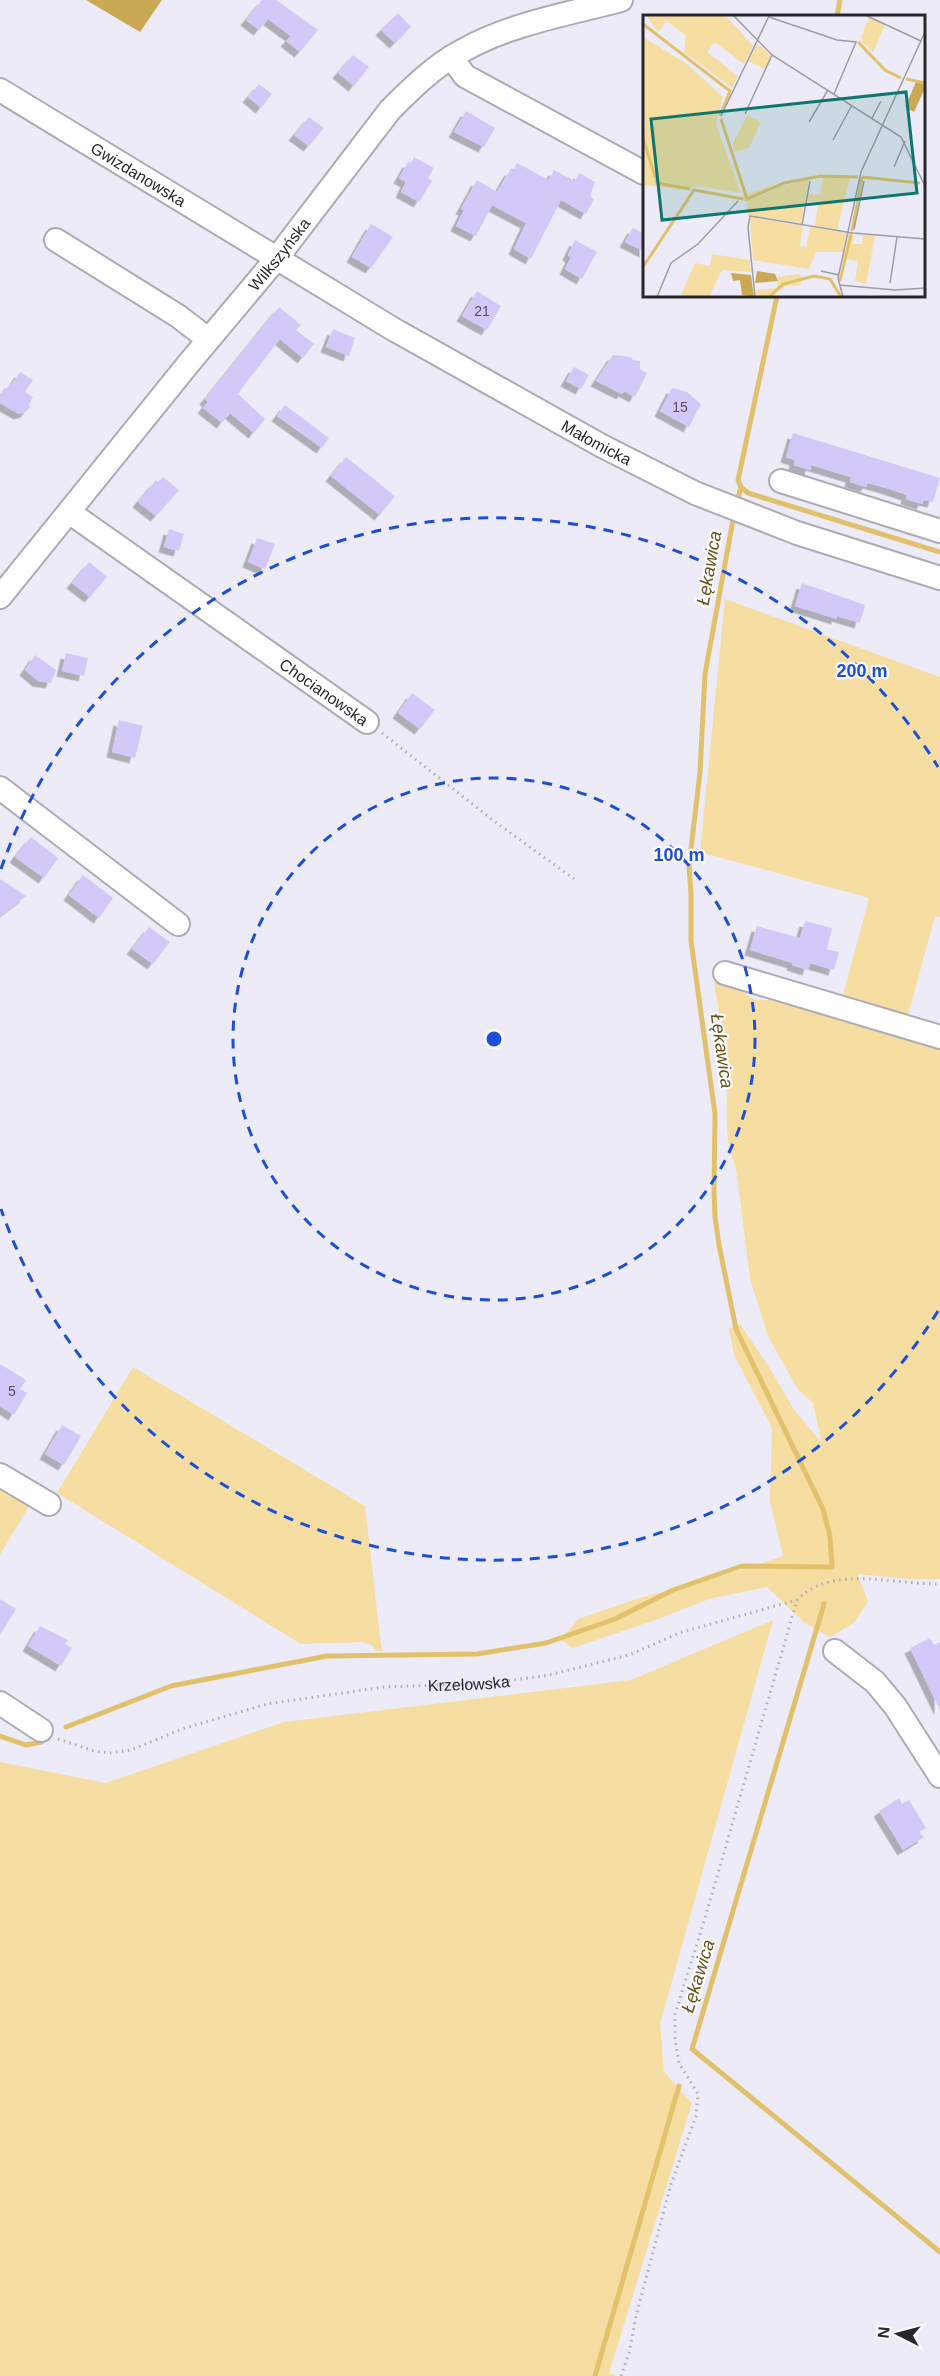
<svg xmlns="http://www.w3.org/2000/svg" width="940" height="2376" font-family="Helvetica,sans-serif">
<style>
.green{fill:#f6dea2}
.forest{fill:#caa955}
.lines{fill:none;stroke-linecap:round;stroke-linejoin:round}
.stream{stroke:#e2c16d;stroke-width:5}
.building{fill:#d3c9f9;filter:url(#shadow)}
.minor-casing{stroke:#adabb6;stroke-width:26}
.path{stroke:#aeacb5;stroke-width:3;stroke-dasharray:1.5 4.5;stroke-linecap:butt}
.minor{stroke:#fff;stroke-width:22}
.ring{fill:none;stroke:#1d4ed8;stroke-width:3;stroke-dasharray:10 8}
.labels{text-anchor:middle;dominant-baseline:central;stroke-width:4.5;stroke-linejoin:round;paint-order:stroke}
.number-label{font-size:14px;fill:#53505e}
.street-label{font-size:16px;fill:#28272b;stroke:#faf9fe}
.water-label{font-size:18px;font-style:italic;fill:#695211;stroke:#faf9fe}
.inset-river{fill:none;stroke:#e2c16d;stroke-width:3}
.inset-road{fill:none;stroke:#9e9da5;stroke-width:1.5}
.view{fill:#0f766e;fill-opacity:0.15;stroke:#0f766e;stroke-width:3}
.inset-edge{fill:none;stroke:#28272b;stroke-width:3}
.centre{fill:#1d4ed8;stroke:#faf9fe;stroke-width:3}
.ring-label{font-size:18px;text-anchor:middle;font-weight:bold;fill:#1d4ed8;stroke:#faf9fe;stroke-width:4.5;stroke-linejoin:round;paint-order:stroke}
</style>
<defs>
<filter id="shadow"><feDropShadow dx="-5.5" dy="5.5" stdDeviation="0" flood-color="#0004"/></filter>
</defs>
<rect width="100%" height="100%" fill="#edebf7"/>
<path class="green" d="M725,599L940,677V917L935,916L907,1019L842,999L869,898L700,852Z
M714,982L736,987L755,1000H784L940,1043V1579H910L857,1574L868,1601L855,1622L830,1637L805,1623L767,1587L709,1599L658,1619L573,1648L561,1640L578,1619L639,1598L722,1576L783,1556L770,1501L772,1428L734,1355L729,1329L740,1324L771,1370L794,1410L822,1443L813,1403L797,1388L768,1336L750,1279L736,1168C722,1137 728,1103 727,1070C726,1041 718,1010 714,982Z
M133,1367L365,1506L381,1645L383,1651H376L372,1645L363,1642L301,1644L57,1493Z
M0,1489L29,1506L0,1555Z
M773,1620L660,2024L664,2072L692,2103L609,2373L617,2376H0V1762L106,1783L284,1722L631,1680Z"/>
<path class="forest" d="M86,0H162L140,32Z"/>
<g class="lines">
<path class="stream" d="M837,16L840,0
M741,487L748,493L940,552
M738,498L741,487L738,480L777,296
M824,1604L692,2049L940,2252
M66,1727L171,1686L327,1656L477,1654L546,1643L615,1619L673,1590L742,1566L832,1567L830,1536L823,1509L736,1329L719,1245L715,1217L714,1191L715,1114L691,941V894L689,866L700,772L705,674L733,520
M0,1736L26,1745L42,1742
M595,2376L679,2086"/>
</g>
<path class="building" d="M262,0H276L318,30L300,52L286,41L291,36L268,19L259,30L246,20Z
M398,13L411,27L395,43L381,30Z
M353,55L369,67L354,86L338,73Z
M259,84L272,94L261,108L248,97Z
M466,111L495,128L484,147L454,132Z
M309,117L324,128L309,146L294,135Z
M414,157L434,168L428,178L432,181L419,202L401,192L406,182L399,178L408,162L411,163Z
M517,163L549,180L554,170L575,181L579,173L595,182L590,197L594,199L586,214L561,200L531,259L514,249L526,223L492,205L476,236L456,226L464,210L461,209L477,180L497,192L510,170L513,171Z
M371,224L393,237L371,268L352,257Z
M633,228L645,234V252L625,242Z
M575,240L597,252L582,279L565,269L571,257L568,255Z
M477,291L501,306L487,330L462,316Z
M279,307L301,325L296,330L314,344L303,358L280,339L242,388L238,394L265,419L254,433L230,413L222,423L203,408L208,402L205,399Z
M333,329L355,338L349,356L326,347Z
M613,355L631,357L633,360L640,361V369L647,373L635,397L624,391L622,394L596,381Z
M574,367L589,375L581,389L566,381Z
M20,372L33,380L25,392L33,397L29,404L30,407L26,412L19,414L0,403V396L4,389L7,388L10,383L12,384Z
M672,388L687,392L701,404L689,427L660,411Z
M285,405L329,438L322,448L277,416Z
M793,433L940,478L933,502L924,500L922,504L906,499L907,495L886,488L868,483L866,487L850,482L851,477L811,465L810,470L794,465L795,460L786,457Z
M346,457L395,496L380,515L331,476Z
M163,477L179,490L156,516L138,502L156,480L158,482Z
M169,529L184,534L179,551L164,547Z
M257,538L275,544L265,569L248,562Z
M89,562L107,577L90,597L72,583Z
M802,583L865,605L860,623L837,616V619L795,606Z
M66,653L88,658L84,676L62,671Z
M35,655L56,670L51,683L38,681L25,670Z
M412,693L435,710L420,729L398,713Z
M119,720L143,726L135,758L112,752Z
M31,837L58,858L44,878L15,857Z
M83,875L113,898L99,918L69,895Z
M0,879L26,896L0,916Z
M805,921L832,928L827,949L839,952L834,970L810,963L808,970L792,965L793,963L750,950L757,926L800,938Z
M149,927L170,942L153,964L132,949Z
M0,1364L26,1380L20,1389L27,1393L14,1415L0,1406Z
M62,1425L81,1436L64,1465L45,1454Z
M0,1599L16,1609L0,1635Z
M40,1626L68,1640L65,1644L72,1648L61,1666L28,1646Z
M930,1638L934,1645L940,1642V1710L910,1648Z
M899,1798L902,1804L909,1800L926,1828L919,1832L924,1837L903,1850L879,1811Z"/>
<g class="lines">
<g class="minor-casing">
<g id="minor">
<path d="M451,57L465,76L644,173"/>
<path id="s2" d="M0,90L393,329L602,446L695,493L797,533L940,578"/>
<path d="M56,240L178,316L208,339"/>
<path d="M781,481L940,531"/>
<path id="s3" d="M69,512L367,722"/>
<path id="s4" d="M0,597L189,363L277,258L390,110C412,88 434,66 462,51C509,24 568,14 621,0"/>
<path d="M0,788L178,924"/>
<path d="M725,973L940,1037"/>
<path d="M0,1475L49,1504"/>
<path d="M835,1651L875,1682L895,1706L940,1776"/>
<path d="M0,1703L41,1730"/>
</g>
</g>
<g class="path">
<path d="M382,733L494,821L574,879"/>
<path id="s1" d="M58,1739L94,1751L109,1753L131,1750L182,1729L267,1704L384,1687L492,1683L549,1675L629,1655L682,1632L797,1600C831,1564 896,1585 940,1584"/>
<path d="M621,2376L629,2353L636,2316L671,2184L696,2116L698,2094L679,2063L675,2039V2014L705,1918L797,1600"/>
</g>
<use href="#minor" class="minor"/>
</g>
<g class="ring">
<circle cx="494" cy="1039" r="261"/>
<path d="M938 1311A521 521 0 0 1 1 1209M1 869A521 521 0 0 1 938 767"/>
</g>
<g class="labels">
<g class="number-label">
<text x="482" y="311">21</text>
<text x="680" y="407">15</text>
<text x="12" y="1391">5</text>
</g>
<g class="street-label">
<text stroke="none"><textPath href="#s2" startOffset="162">Gwizdanowska</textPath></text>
<text stroke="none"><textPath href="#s4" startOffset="442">Wilkszyńska</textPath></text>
<text stroke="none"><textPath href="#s2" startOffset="693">Małomicka</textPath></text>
<text stroke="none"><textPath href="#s3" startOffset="312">Chocianowska</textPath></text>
<text stroke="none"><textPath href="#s1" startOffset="422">Krzelowska</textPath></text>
</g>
<g class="water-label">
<text transform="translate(709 568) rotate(-80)">Łękawica</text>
<text transform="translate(722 1051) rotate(82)">Łękawica</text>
<text transform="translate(698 1976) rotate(-73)">Łękawica</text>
</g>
</g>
<g transform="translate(643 15)">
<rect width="282" height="282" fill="#edebf7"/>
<path d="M3,0H82L110,31L101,49L72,27L64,37L95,61L89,73L41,37L43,21L24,6L15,17ZM226,2L242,10L230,37L217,26H221L218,23ZM0,22L44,49L80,82L73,109L98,178L53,171L45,175L0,170ZM114,29L128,41L122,54L105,46ZM104,100L118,107L106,133L90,137V128ZM93,157L105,179L129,170L119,181L134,172L166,165L158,208L105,201L104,187L97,185L101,177ZM180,162H207L194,215L172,211L175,188L164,186L166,179L177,180ZM107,202L160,211L157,231L163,232L167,212L204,218L201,237H173L166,254L110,245ZM206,218L211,219L209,229H219L220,220L232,221L223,269L212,266L215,246L200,244ZM69,239L107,245L108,257L79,255L66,282H37L52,248L67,251ZM155,259L159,261L158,270L143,271L129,282H114L113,275L134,273L135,262Z" fill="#f6dea2"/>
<path d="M273,67L282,69V73L271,97L262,92ZM114,256L132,259L135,266L112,268ZM88,258L108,260L111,282L99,280L97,265L90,266Z" fill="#caa955"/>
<path class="inset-river" d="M0,9L87,76L77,101M215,27L242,55L258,63M263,64L282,68M78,104L104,184L141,168L178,161L215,162M0,123L14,168L47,174M219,162L277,168M209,216L219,162M0,252L51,175L100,184M197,266L208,219M126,282L140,269L171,261L187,264L198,282"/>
<path class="inset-road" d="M90,0L129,40L258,122L282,171M222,0L278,26M126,2L194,25L213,27L191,79M102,99L129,40M78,101L126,1M229,103L238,86M166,107L185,75M190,125L209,90M251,152L262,126M159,210L167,166M211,214L221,166M28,248L55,229L95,186M178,256L196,260M247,268L254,222M196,270L252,275L282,273M14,282L28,248M112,282L105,212L107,201L210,218L282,224M200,282L195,263L218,157L282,17"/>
<path class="view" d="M263,77L274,178L19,205L8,104Z"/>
<rect width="282" height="282" class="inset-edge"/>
</g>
<circle cx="494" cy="1039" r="9" class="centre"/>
<g class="ring-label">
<text x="862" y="677">200 m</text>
<text x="679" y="861">100 m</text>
</g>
<g transform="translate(898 2334) rotate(276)" stroke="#faf9fe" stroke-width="4.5" paint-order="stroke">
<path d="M0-4.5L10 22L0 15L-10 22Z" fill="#28272b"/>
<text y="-9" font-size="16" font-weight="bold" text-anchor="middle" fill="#28272b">N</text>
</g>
</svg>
